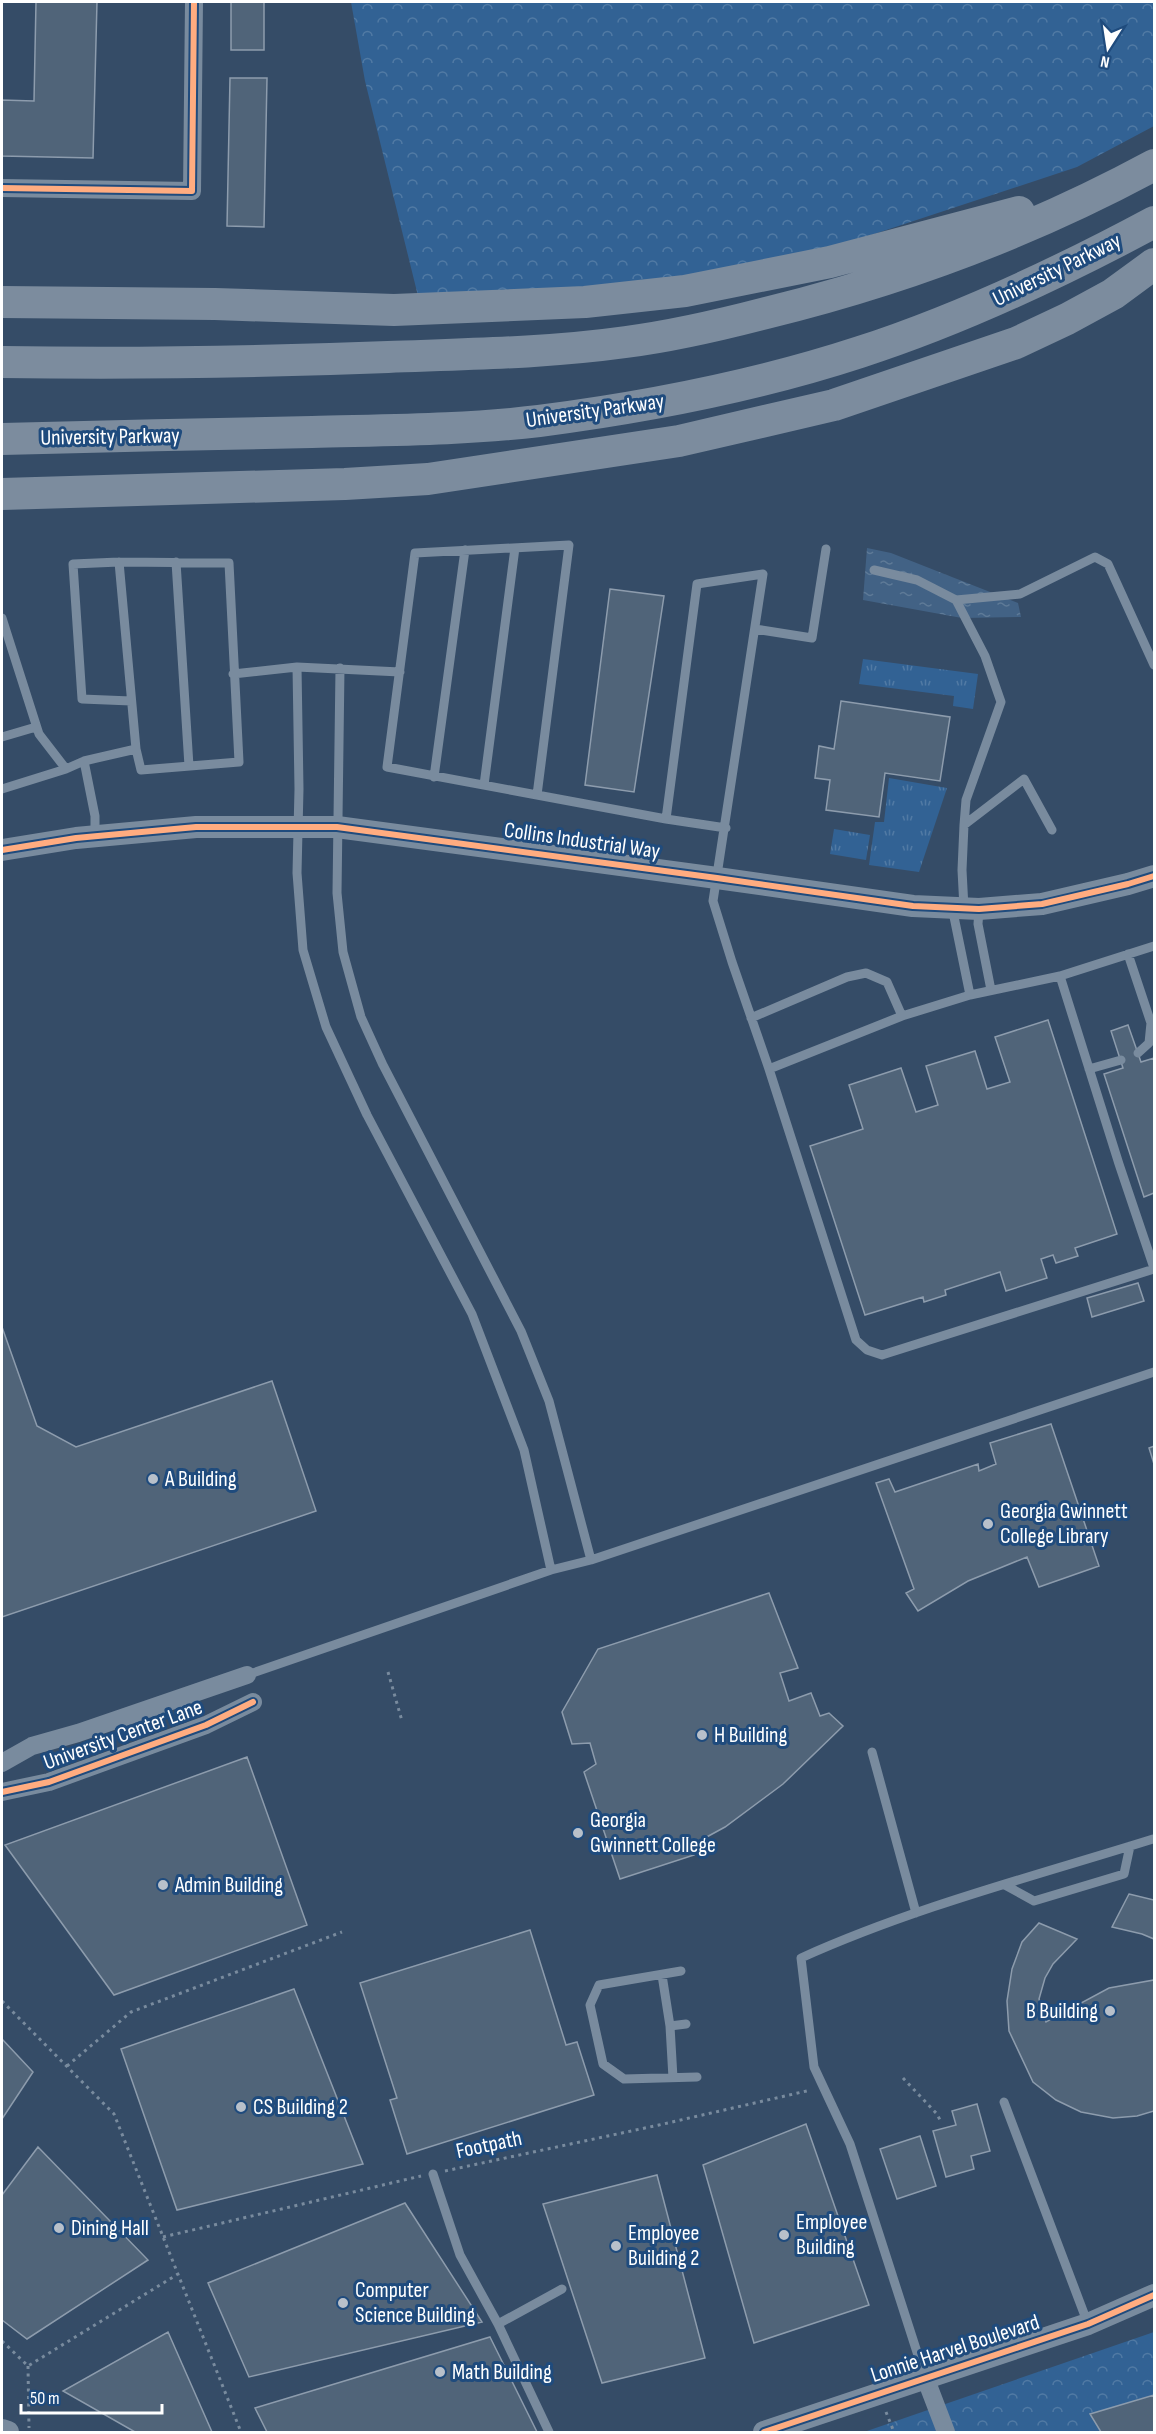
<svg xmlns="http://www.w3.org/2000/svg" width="1156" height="2434" font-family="'Sofia Sans Condensed',sans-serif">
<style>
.forest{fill:url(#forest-crowns)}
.park{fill:url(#park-tufts)}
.water{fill:url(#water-ripples)}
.building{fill:#506479;stroke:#8d9cad;stroke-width:1.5}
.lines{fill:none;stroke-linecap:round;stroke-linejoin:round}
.path{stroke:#798b9e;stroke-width:3;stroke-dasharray:3 4.5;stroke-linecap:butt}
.service{stroke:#798b9e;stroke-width:9}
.minor{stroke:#798b9e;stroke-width:18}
.tertiary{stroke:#798b9e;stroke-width:22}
.motorway{stroke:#7c8c9e;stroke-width:32}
.cycleway-casing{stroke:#1f4b7d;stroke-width:10}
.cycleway{stroke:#ffac80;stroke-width:6}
.poi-dot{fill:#b8c0ca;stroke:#1f4b7d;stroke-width:2}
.labels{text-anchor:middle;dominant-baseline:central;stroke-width:6;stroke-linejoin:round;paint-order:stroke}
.street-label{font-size:22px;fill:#fff;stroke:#1f4b7d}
.poi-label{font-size:22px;fill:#fff;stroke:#1f4b7d;text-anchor:start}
</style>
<defs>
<pattern id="forest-crowns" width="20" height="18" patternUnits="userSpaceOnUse" patternTransform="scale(1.5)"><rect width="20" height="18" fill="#326294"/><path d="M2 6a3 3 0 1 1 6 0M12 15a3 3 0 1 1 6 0" fill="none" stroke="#517aa4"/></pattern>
<pattern id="park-tufts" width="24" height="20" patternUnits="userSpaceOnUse" patternTransform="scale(1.5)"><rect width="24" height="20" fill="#326294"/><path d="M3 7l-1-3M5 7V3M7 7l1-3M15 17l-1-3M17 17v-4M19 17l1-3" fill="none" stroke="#517aa4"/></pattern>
<pattern id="water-ripples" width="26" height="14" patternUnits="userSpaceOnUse" patternTransform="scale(1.5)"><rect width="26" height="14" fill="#426285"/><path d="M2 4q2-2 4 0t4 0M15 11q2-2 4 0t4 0" fill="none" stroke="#5e7a97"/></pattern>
</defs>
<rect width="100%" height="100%" fill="#354c67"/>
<path class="forest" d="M351,2H1154V126L1077,167L753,274L419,300L365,81Z
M1154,2332V2432H864Z"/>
<path class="park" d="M863,659L978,674L973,709L953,706L954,696L859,684Z
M889,778L947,788L919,872L869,865L875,822H884Z
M834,829L870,835L866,860L830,854Z"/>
<path class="water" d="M867,548L891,553L1018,603L1021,617L962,618L863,600Z"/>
<path class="building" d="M36,2H97L93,158L2,156V100L34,101Z
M231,2H264V50H231Z
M230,78H267L264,227L227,226Z
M610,589L664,596L634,792L585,785Z
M841,701L950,717L940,781L885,773L879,817L826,810L830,780L815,778L819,746L834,749Z
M1048,1020L1117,1234L1075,1248L1078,1256L1056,1263L1053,1255L1041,1259L1047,1278L1006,1291L1000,1272L945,1290L946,1295L924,1302L923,1297L865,1315L810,1146L863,1129L849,1085L901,1068L916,1112L938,1105L926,1066L975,1051L987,1089L1010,1082L995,1037Z
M1128,1025L1141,1062L1154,1058V1193L1144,1197L1104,1074L1123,1068L1111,1031Z
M1138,1283L1144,1301L1092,1317L1087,1298Z
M2,1327L37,1426L76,1447L272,1381L316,1511L2,1617Z
M1051,1424L1099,1566L1039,1587L1027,1557L968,1581L918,1611L906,1593L914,1589L876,1483L889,1479L895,1492L978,1464L979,1471L996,1464L990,1443Z
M1154,1446V1464L1149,1448Z
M769,1593L798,1668L780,1673L789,1701L811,1693L820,1716L829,1713L843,1726L783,1784L725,1827L692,1845L694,1855L620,1879L584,1772L596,1764L590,1743L572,1744L562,1712L598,1649Z
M247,1757L307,1925L114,1995L5,1845Z
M1129,1894L1154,1900V1939L1142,1934L1112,1927Z
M1039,1923L1077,1939L1053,1964L1045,1978L1039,1999L1046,2022L1109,1988L1154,1980V2111L1137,2116L1113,2118L1081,2112L1056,2100L1033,2082L1009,2031L1007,2001L1012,1969L1022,1942Z
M530,1930L566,2045L577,2042L594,2095L407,2154L390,2100L397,2098L360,1983Z
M294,1989L363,2164L177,2210L121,2049Z
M2,2039L33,2072L2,2119Z
M977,2104L990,2151L971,2156L974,2169L946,2177L933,2131L956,2125L952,2111Z
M806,2124L869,2305L754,2343L703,2165Z
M920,2136L936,2186L897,2199L880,2149Z
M38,2147L148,2260L27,2339L2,2320V2195Z
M657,2175L705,2358L602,2383L543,2204Z
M405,2203L482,2322L249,2377L208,2283Z
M168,2332L212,2432H135L63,2391Z
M490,2337L537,2432H267L255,2408Z
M1154,2395V2432H1101L1090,2414Z"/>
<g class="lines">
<path class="path" d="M388,1672L402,1721
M2,2001L114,2114L241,2432
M67,2066L131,2012L342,1932
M903,2078L937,2114L941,2122
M445,2171L659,2125L811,2090
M163,2237L421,2176
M2,2341L28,2366L178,2274
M28,2366L29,2428
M886,2412L894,2432"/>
<path class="service" d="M569,545L537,795L387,767L415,553Z
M176,562L189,766
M874,570L917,580L956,600L985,656L1001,702L966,800L964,825
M956,600L1020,594L1095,557L1108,564L1154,665
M2,618L39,734L66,769L84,761L136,749L119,562
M755,629L812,638L826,549
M297,667L299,789L297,873L303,950L326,1027L367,1115L472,1314L524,1450L551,1570
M340,668L337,893L343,952L361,1017L383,1065L521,1331L549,1401L591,1560
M233,674L297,667L400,672
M131,701L82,699L73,564L119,562L229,563L239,762L141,770L136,749
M2,737L36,727
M84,761L95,816V835
M434,777L465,550
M484,785L515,548
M2,789L66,769
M537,795L666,819
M726,828L666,819L697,584L763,574L713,901L732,962L769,1069
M952,907L970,995
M964,908L962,870L964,825L1024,779L1052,830
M979,910L978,924L991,990
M1154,946L1060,976L970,995L902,1016L769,1069L856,1340L867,1350L882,1355L1154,1269
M1128,954L1151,1023L1149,1043L1138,1053
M1060,976L1119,1164L1154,1268
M751,1018L847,977L866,973L887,982L902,1016
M1089,1069L1121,1060
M247,1675L551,1570L591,1560L1154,1372
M872,1752L916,1913
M1005,1885L1034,1901L1124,1874L1130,1846
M681,1971L599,1985L590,2005L603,2064L624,2079L697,2077
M662,1975L670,2026
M673,2078L670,2026L686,2024
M1004,2102L1088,2324
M433,2174L460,2255L498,2324L549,2432
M498,2324L562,2289
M925,2377L850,2144L814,2067L801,1958C914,1907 1035,1876 1153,1839"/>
<path class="minor" d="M2,188L192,191L194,2
M2,1763L32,1746L78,1733L247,1675
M2,1792L49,1782L206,1725L253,1702
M925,2377L946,2432"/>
<path class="tertiary" d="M2,850L76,838L196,827H337L717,878L913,906L979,909L1042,904L1128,884L1154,876
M2,2430L8,2432
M764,2432L1088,2324L1154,2295"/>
<path class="motorway" d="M2,302L215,304L394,310L585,302L685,291L830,262L1019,212
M2,362C131,364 259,362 388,357C468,354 547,353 626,342C673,336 720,325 766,313C901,280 1032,231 1154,165
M2,439C105,436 209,434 312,432C387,430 464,430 539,421C647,407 756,386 860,352C962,319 1059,273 1154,222
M2,494L345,484L428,479L679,441L834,405L1016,343L1067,319L1113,294L1154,264"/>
<g class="cycleway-casing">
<path id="cycleway" d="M2,188L192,191L194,2
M2,850L76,838L196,827H337L717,878L913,906L979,909L1042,904L1128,884L1154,876
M2,1792L49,1782L206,1725L253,1702
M764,2432L1088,2324L1154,2295"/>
</g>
<use href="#cycleway" class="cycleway"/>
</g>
<g class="poi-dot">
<circle cx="153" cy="1479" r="6"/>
<circle cx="988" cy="1524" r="6"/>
<circle cx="702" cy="1735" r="6"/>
<circle cx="578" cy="1833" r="6"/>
<circle cx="163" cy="1885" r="6"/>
<circle cx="1110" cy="2011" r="6"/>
<circle cx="241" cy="2107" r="6"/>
<circle cx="59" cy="2228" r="6"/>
<circle cx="784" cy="2235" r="6"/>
<circle cx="616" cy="2246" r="6"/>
<circle cx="343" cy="2303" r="6"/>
<circle cx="440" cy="2372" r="6"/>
</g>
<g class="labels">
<g class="street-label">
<text transform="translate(1057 270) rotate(-26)">University Parkway</text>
<text transform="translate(595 411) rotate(-8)">University Parkway</text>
<text transform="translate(110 437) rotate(-1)">University Parkway</text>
<text transform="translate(582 841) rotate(8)">Collins Industrial Way</text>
<text transform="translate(123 1735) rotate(-20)">University Center Lane</text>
<text transform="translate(489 2145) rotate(-12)">Footpath</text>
<text transform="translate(955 2349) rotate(-18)">Lonnie Harvel Boulevard</text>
</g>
<g class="poi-label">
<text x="165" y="1479">A Building</text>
<text x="1000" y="1511">Georgia Gwinnett<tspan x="1000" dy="25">College Library</tspan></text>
<text x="714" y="1735">H Building</text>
<text x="590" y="1820">Georgia<tspan x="590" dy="25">Gwinnett College</tspan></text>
<text x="175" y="1885">Admin Building</text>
<text x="1098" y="2011" text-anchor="end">B Building</text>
<text x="253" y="2107">CS Building 2</text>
<text x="796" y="2222">Employee<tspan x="796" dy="25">Building</tspan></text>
<text x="71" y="2228">Dining Hall</text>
<text x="628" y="2233">Employee<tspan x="628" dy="25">Building 2</tspan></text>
<text x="355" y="2290">Computer<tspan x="355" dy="25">Science Building</tspan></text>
<text x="452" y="2372">Math Building</text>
</g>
</g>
<rect width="1156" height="2434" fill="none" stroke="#ffffff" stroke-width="6"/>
<g transform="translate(1108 48) rotate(192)" stroke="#1f4b7d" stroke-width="4.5" paint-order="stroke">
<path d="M0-4.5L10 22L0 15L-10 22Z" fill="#ffffff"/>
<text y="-9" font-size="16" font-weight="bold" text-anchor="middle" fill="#ffffff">N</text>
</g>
<path d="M21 2404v9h141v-9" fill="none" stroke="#ffffff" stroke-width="3"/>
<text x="30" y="2404" font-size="18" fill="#ffffff" stroke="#1f4b7d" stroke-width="4.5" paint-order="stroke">50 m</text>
</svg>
